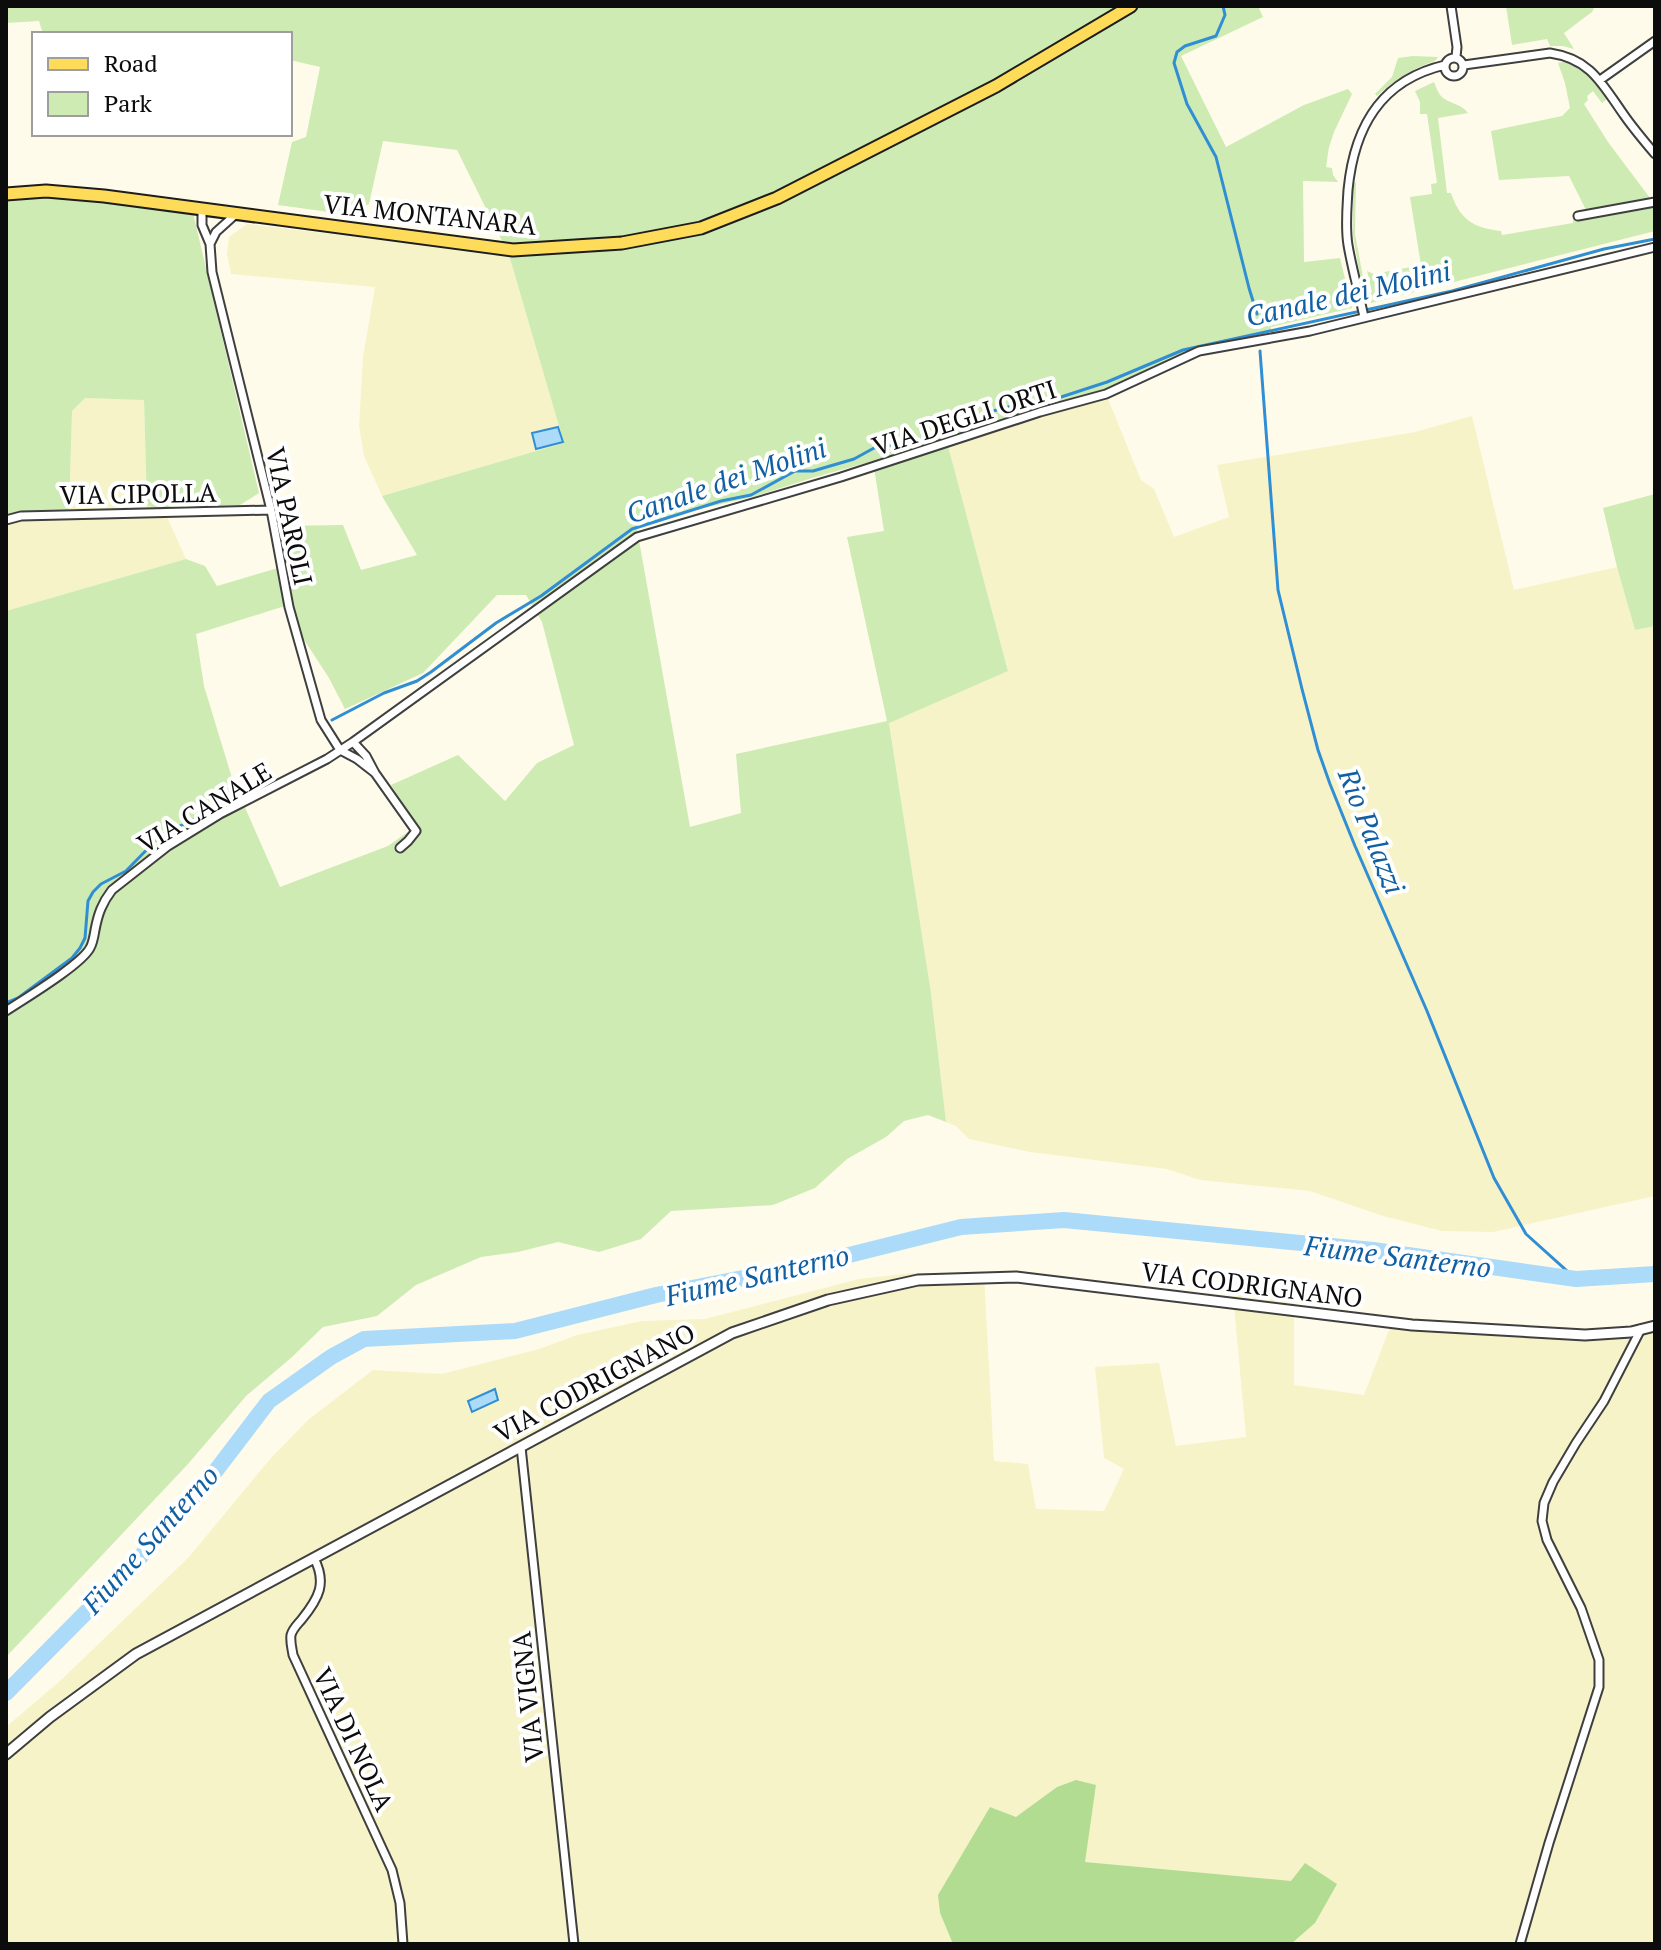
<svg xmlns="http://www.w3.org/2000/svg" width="1661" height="1950" font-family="'PT Serif',serif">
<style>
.farmland{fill:#f6f3c9}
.green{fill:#ceebb3;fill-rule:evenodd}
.forest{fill:#b1dc91}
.water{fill:#acdaf9;stroke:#308ed4;stroke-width:2}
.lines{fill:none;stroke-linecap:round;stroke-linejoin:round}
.stream{stroke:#308ed4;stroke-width:3}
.river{stroke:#acdaf9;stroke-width:16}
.minor-casing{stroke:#3f3f3f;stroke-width:11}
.tertiary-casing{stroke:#3f3f3f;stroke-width:13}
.primary-casing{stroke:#1d1d1d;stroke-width:15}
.minor{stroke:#fff;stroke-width:7}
.tertiary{stroke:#fff;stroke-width:9}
.primary{stroke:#ffdb5a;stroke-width:11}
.labels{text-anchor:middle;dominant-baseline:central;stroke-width:8;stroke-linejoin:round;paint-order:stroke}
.street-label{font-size:26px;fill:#0c0c0c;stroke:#fff}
.water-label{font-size:28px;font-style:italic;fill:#105fa3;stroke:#fff}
</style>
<rect width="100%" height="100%" fill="#fffbea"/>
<path class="farmland" d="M247,224L509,255L565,443L382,496L364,456L359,426L363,357L375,287L231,274L227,254L229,237Z
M1106,394L1141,480L1154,489L1174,537L1229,517L1217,465L1415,432L1472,416L1514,590L1617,567L1635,630L1655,626V1196L1493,1232L1442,1231L1383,1216L1310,1191L1200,1180L1167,1169L1030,1152L969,1139L956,1126L946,1122L931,993L889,722L1008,670L947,442Z
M85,398L144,399L147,505L163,508L186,559L6,611V517L69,513L72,411Z
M912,1273L984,1275L994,1461L1028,1464L1036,1509L1104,1511L1124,1469L1104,1458L1095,1367L1159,1363L1176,1446L1246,1437L1232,1284L1242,1290L1294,1303V1385L1364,1395L1394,1317L1595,1331L1655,1323V1944H1291L1315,1923L1292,1882L1084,1862L1096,1786L1057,1787L1016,1818L991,1807L940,1913L953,1944H6V1727L61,1680L189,1557L270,1459L308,1420L373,1370L442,1374L539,1349L577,1335L642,1321L705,1319L859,1279Z"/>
<path class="green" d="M6,6H1258L1263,17L1181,56L1226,147L1304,105L1348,89L1352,94L1334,132L1329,147L1326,167L1332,168L1333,175L1338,182L1303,181L1304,262L1340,258L1352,308L1271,327V330L1211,346L1106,394L947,442L1008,671L889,723L931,993L946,1122L928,1115L904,1121L886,1137L847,1159L815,1188L773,1205L671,1211L641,1239L599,1252L558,1242L518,1252L481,1257L416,1285L377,1316L323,1327L292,1357L246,1396L188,1464L6,1657V611L186,559L205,566L217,586L285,566L281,526L343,525L361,570L417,555L382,496L564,443L509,255L457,150L383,141L369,204L351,215L278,205L292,142L306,137L320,67L290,60V34H43L39,21L6,23ZM873,461L884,531L847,537L887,721L736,754L741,813L690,827L637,529L691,511L756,496L812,478ZM497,595H526L542,622L574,745L537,763L505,801L458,755L391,785L416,826L388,846L280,887L232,778L204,686L196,634L288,605L303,638L329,678L345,709L423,673Z
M1506,6H1595L1592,12L1564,33L1574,49L1563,46H1550L1547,39L1512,45Z
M1413,56L1438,57L1435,61C1412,69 1395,79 1377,96L1375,94L1392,77L1398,58Z
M1563,62C1583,67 1595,83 1607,99L1602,103L1593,91L1587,96L1588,100L1584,104L1608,142L1653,202L1588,214L1569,176L1499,180L1491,131L1562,116L1570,108L1565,83L1558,63Z
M1434,82C1436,86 1437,91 1440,95C1448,104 1461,103 1468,113L1438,118L1447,193H1451C1460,220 1474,228 1501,231L1502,235L1573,223V219L1655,205V231L1371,303L1370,294L1372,292L1367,271L1374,274L1421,265L1410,197L1432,194L1431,184L1437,183L1427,114H1420V102L1415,91Z
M1356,182L1355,234L1365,288L1362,289L1353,235V184Z
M36,196L193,213L259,493L240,505L163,508L147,506L144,400L85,398L72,411L69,513L6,517V199Z
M1655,494V626L1635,630L1617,567L1603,508Z"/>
<path class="forest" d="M1076,1780L1096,1785L1085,1862L1291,1881L1305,1863L1337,1884L1315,1923L1291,1944H953L940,1913L938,1895L990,1807L1016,1817L1057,1787Z"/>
<path class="water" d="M558,427L563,442L536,449L532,433Z
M495,1389L498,1400L472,1412L468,1401Z"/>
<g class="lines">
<path class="stream" d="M1223,6L1225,15L1216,36L1185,46L1177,52L1174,63L1187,104L1216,157L1249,288L1257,314
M1260,351L1278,590L1302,689L1318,750L1330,784L1355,846L1427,1011L1494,1178L1526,1234L1576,1279
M1055,399L1107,382L1183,350L1452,291L1604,249L1655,239
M332,720L384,693L417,681L431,672L496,623L541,596L632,529L721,501L751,495L795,471H813L854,459L874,448L941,436L960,428L985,413L1032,401
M6,1003L18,998L72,958L80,948L85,938L88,901L93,892L101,884L126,871L162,834L202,816L230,792"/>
<path class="river" d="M6,1693L135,1563L211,1477L269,1401L331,1357L364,1339L515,1331L656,1295L805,1266L961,1227L1064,1220L1373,1250L1576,1279L1655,1274"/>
<g class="minor-casing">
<path id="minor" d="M1451,6L1457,47L1456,57
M1445 67a9 9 0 1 1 18 0a9 9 0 1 1-18 0Z
M1464,65L1550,53C1591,59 1602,84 1624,115C1633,128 1644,141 1655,154
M1600,80L1655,41
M202,209V225L210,244L212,272L271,510L289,607L321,720L340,750L357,759L375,773
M1578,216L1655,202
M210,244L216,232L236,214
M1364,317C1359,293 1352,269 1348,245C1345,227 1347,208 1348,190C1354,128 1380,80 1445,65
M6,520L21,516L271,510
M353,742L366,756L375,773L416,831L408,841L400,848
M6,1011C24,999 81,965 90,948C93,943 94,936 95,930C98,914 102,903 112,890L168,846L220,814L327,759L353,742L637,537L841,477L1040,412L1106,394L1199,351L1310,331L1655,247
M521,1447L574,1944
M314,1558C327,1583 319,1598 302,1619C298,1624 293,1628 291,1635C290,1642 292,1648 293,1655L392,1870L400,1903L403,1944
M1520,1944L1549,1843L1599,1687V1660L1581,1608L1547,1540L1542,1521L1544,1503L1553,1482L1576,1443L1604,1401L1641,1329"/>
</g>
<g class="tertiary-casing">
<path id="tertiary" d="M6,1754L50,1717L136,1654L732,1333L828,1300L918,1280L1016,1277L1412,1325L1585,1335L1631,1332L1655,1326"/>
</g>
<g class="primary-casing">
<path id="primary" d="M6,194L46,191L104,196L513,250L622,243L701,228L777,198L996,86L1131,6"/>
</g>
<use href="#minor" class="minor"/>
<use href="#tertiary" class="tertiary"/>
<use href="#primary" class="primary"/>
</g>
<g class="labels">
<g class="street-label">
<text transform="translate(430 214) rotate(6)">VIA MONTANARA</text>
<text transform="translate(964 417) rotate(-18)">VIA DEGLI ORTI</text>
<text transform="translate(138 493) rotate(-1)">VIA CIPOLLA</text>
<text transform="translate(290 516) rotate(78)">VIA PAROLI</text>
<text transform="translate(204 807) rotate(-31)">VIA CANALE</text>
<text transform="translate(1252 1284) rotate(7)">VIA CODRIGNANO</text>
<text transform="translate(594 1382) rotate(-28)">VIA CODRIGNANO</text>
<text transform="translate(527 1697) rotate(-96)">VIA VIGNA</text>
<text transform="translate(354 1739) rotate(65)">VIA DI NOLA</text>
</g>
<g class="water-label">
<text transform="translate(1348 293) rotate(-13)">Canale dei Molini</text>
<text transform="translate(726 480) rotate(-19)">Canale dei Molini</text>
<text transform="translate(1372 831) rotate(68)">Rio Palazzi</text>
<text transform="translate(1398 1256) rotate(7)">Fiume Santerno</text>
<text transform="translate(757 1275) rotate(-13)">Fiume Santerno</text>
<text transform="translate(150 1539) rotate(-48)">Fiume Santerno</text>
</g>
</g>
<rect width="1661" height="1950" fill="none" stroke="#0c0c0c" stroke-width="16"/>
<rect x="32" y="32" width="260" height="104" fill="#ffffff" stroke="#9e9e9e" stroke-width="2"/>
<rect x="48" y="58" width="40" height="12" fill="#ffdb5a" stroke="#9e9e9e" stroke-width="2"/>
<text x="104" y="72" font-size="24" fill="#0c0c0c">Road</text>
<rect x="48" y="92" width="40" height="24" fill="#ceebb3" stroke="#9e9e9e" stroke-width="2"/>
<text x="104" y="112" font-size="24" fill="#0c0c0c">Park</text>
</svg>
